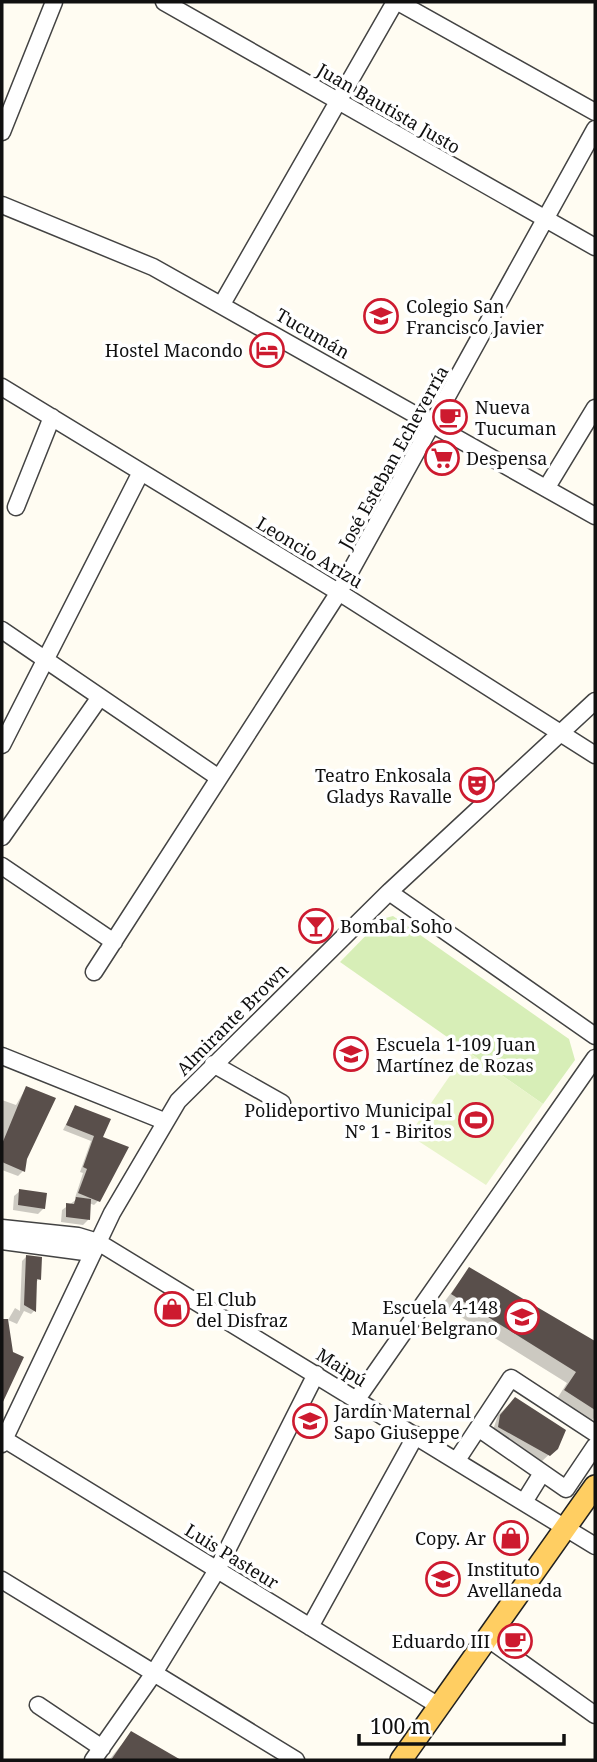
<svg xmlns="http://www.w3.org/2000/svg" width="597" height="1762" font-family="'Noto Serif',serif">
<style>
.green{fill:#d7eeb7}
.pitch{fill:#e8f4ca}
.shadow{fill:#0003}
.building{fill:#594f4b}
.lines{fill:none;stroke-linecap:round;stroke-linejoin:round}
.minor-casing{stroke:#434343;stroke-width:19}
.major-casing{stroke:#212121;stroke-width:24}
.minor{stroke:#fff;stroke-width:16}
.major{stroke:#ffce62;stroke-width:21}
.labels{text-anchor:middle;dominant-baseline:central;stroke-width:7;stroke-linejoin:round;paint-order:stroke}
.street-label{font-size:18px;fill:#101010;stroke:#fff}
.poi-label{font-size:18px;fill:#101010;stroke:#fff;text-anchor:start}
</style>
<rect width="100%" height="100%" fill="#fffcf2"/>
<path class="green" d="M393,916L569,1039L575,1060L543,1104L340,962L382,919Z"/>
<path class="pitch" d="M467,1051L543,1104L486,1185L409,1135Z"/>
<path class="shadow" d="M26,1088L25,1158L23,1171L18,1176L2,1170V1100L16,1105Z
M75,1107L100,1138L98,1201L94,1205L89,1203L88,1220L83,1225L61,1222L62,1210L77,1199L75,1198L83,1173L80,1172L91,1141L63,1130Z
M20,1191L44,1208L38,1214L13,1210L14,1196Z
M26,1257L39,1279L35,1283L34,1311L31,1314L24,1311L17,1324L8,1320L15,1308L20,1311L22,1261Z
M469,1269L595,1343V1417L589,1423L555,1402L567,1383L442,1305Z
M515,1399L556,1448L540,1463L491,1436L498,1415Z
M131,1733L177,1760H109Z"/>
<path class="building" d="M26,1086L56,1098L27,1159L25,1172L2,1162V1144Z
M75,1105L111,1119L103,1137L129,1147L100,1202L78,1193L87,1169L83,1167L94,1136L66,1125Z
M19,1189L47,1193L45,1209L18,1205Z
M76,1197L91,1199L90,1220L66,1217V1203L74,1204Z
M26,1255L42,1257L41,1280L37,1279L36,1312L24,1305Z
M469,1267L595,1341V1410L564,1390L576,1372L451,1294Z
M2,1319H8L13,1352L24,1357L2,1404Z
M515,1397L566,1430L558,1449L550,1456L498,1427L500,1415Z
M131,1731L181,1760H111Z"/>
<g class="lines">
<g class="minor-casing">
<path id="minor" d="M164,2L595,247
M398,2L595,112
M2,132L54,2
M2,205L153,267L595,516
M222,304L395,2
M2,387L348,598L595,755
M547,487L595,408
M16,507L52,417
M2,630L219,778
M2,745L141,472
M2,837L100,697
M2,866L114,942
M389,892L595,1036
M94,972L339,592L595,129
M2,1056L164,1121
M213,1064L282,1103
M2,1228L78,1236L98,1242L595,1546
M2,1241L92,1253
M357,1399L595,1058
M478,1428L566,1489L595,1446
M4,1439L439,1706
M2,1444L112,1213L178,1101L389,892L595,701
M457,1460L511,1378L595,1433
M524,1502L542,1473
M2,1580L296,1760
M310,1627L416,1435
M487,1638L595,1715
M38,1705L102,1748
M93,1760L154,1673L217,1570L316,1374"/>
</g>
<g class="major-casing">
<path id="major" d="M401,1760L595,1486"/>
</g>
<use href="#minor" class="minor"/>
<use href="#major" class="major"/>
</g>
<defs>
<g id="school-ring" transform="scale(1.75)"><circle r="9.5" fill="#fff" stroke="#cd1a2f" stroke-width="1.5"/><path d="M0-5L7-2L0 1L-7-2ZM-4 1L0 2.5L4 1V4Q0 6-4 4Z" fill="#cd1a2f"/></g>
<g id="hotel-ring" transform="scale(1.75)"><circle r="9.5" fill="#fff" stroke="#cd1a2f" stroke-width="1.5"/><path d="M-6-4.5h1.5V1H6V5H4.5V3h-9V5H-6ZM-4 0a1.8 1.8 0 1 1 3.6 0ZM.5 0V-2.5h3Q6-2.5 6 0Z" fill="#cd1a2f"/></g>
<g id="cafe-ring" transform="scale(1.75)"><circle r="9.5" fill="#fff" stroke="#cd1a2f" stroke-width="1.5"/><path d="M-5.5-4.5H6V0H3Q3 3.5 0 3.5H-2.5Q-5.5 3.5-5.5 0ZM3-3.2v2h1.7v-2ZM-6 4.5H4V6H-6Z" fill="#cd1a2f"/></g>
<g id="supermarket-ring" transform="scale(1.75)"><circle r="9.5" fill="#fff" stroke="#cd1a2f" stroke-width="1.5"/><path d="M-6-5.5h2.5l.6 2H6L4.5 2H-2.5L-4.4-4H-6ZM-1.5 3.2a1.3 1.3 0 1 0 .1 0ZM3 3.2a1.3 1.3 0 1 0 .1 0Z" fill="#cd1a2f"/></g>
<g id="theatre-ring" transform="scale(1.75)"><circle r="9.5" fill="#fff" stroke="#cd1a2f" stroke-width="1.5"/><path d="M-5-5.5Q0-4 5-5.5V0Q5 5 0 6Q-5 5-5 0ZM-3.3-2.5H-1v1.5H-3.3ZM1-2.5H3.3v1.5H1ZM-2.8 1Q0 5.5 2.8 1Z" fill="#cd1a2f"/></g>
<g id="bar-ring" transform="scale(1.75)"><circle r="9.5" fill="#fff" stroke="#cd1a2f" stroke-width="1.5"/><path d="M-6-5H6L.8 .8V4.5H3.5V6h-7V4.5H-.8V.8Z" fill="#cd1a2f"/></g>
<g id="stadium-ring" transform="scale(1.75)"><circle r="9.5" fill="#fff" stroke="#cd1a2f" stroke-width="1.5"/><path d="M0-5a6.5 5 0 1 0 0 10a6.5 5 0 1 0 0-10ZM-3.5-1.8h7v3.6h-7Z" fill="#cd1a2f"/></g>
<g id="shop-ring" transform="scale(1.75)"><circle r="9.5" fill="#fff" stroke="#cd1a2f" stroke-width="1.5"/><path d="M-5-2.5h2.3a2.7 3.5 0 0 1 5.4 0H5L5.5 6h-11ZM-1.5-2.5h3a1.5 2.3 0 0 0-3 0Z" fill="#cd1a2f"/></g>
<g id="university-ring" transform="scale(1.75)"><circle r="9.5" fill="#fff" stroke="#cd1a2f" stroke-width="1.5"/><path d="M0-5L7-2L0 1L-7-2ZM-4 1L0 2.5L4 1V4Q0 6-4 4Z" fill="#cd1a2f"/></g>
</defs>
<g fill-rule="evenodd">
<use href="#school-ring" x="381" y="316"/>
<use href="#hotel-ring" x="267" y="350"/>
<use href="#cafe-ring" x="450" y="417"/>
<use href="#supermarket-ring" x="442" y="458"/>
<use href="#theatre-ring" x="477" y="785"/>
<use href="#bar-ring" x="316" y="926"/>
<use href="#school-ring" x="351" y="1054"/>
<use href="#stadium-ring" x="476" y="1120"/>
<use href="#shop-ring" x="172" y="1309"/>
<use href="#school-ring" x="522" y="1317"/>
<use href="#school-ring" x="310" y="1421"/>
<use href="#shop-ring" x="511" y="1538"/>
<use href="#university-ring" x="443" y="1579"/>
<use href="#cafe-ring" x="515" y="1641"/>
</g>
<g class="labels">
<g class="street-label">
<text transform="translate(389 108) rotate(30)">Juan Bautista Justo</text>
<text transform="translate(313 333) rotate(30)">Tucumán</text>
<text transform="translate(393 457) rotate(-61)">José Esteban Echeverría</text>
<text transform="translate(310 552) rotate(31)">Leoncio Arizu</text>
<text transform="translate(232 1019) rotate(-45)">Almirante Brown</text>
<text transform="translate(342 1367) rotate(32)">Maipú</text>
<text transform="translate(232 1556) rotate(32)">Luis Pasteur</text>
</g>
<g class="poi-label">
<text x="406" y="306">Colegio San<tspan x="406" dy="21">Francisco Javier</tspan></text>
<text x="243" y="350" text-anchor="end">Hostel Macondo</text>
<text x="475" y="407">Nueva<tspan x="475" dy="21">Tucuman</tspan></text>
<text x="466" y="458">Despensa</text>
<text x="452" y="775" text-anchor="end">Teatro Enkosala<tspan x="452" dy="21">Gladys Ravalle</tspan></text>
<text x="340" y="926">Bombal Soho</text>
<text x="376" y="1044">Escuela 1-109 Juan<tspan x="376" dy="21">Martínez de Rozas</tspan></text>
<text x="452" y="1110" text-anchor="end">Polideportivo Municipal<tspan x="452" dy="21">N° 1 - Biritos</tspan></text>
<text x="196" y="1299">El Club<tspan x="196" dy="21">del Disfraz</tspan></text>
<text x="498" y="1307" text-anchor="end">Escuela 4-148<tspan x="498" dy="21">Manuel Belgrano</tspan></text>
<text x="334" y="1411">Jardín Maternal<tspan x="334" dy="21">Sapo Giuseppe</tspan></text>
<text x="486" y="1538" text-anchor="end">Copy. Ar</text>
<text x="467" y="1569">Instituto<tspan x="467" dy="21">Avellaneda</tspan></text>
<text x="490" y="1641" text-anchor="end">Eduardo III</text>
</g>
</g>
<rect width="597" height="1762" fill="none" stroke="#101010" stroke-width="7"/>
<path d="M359 1734v10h205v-10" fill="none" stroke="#101010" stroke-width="3.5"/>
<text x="370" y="1734" font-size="21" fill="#101010" stroke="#ffffff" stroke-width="5" paint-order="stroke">100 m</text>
</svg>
